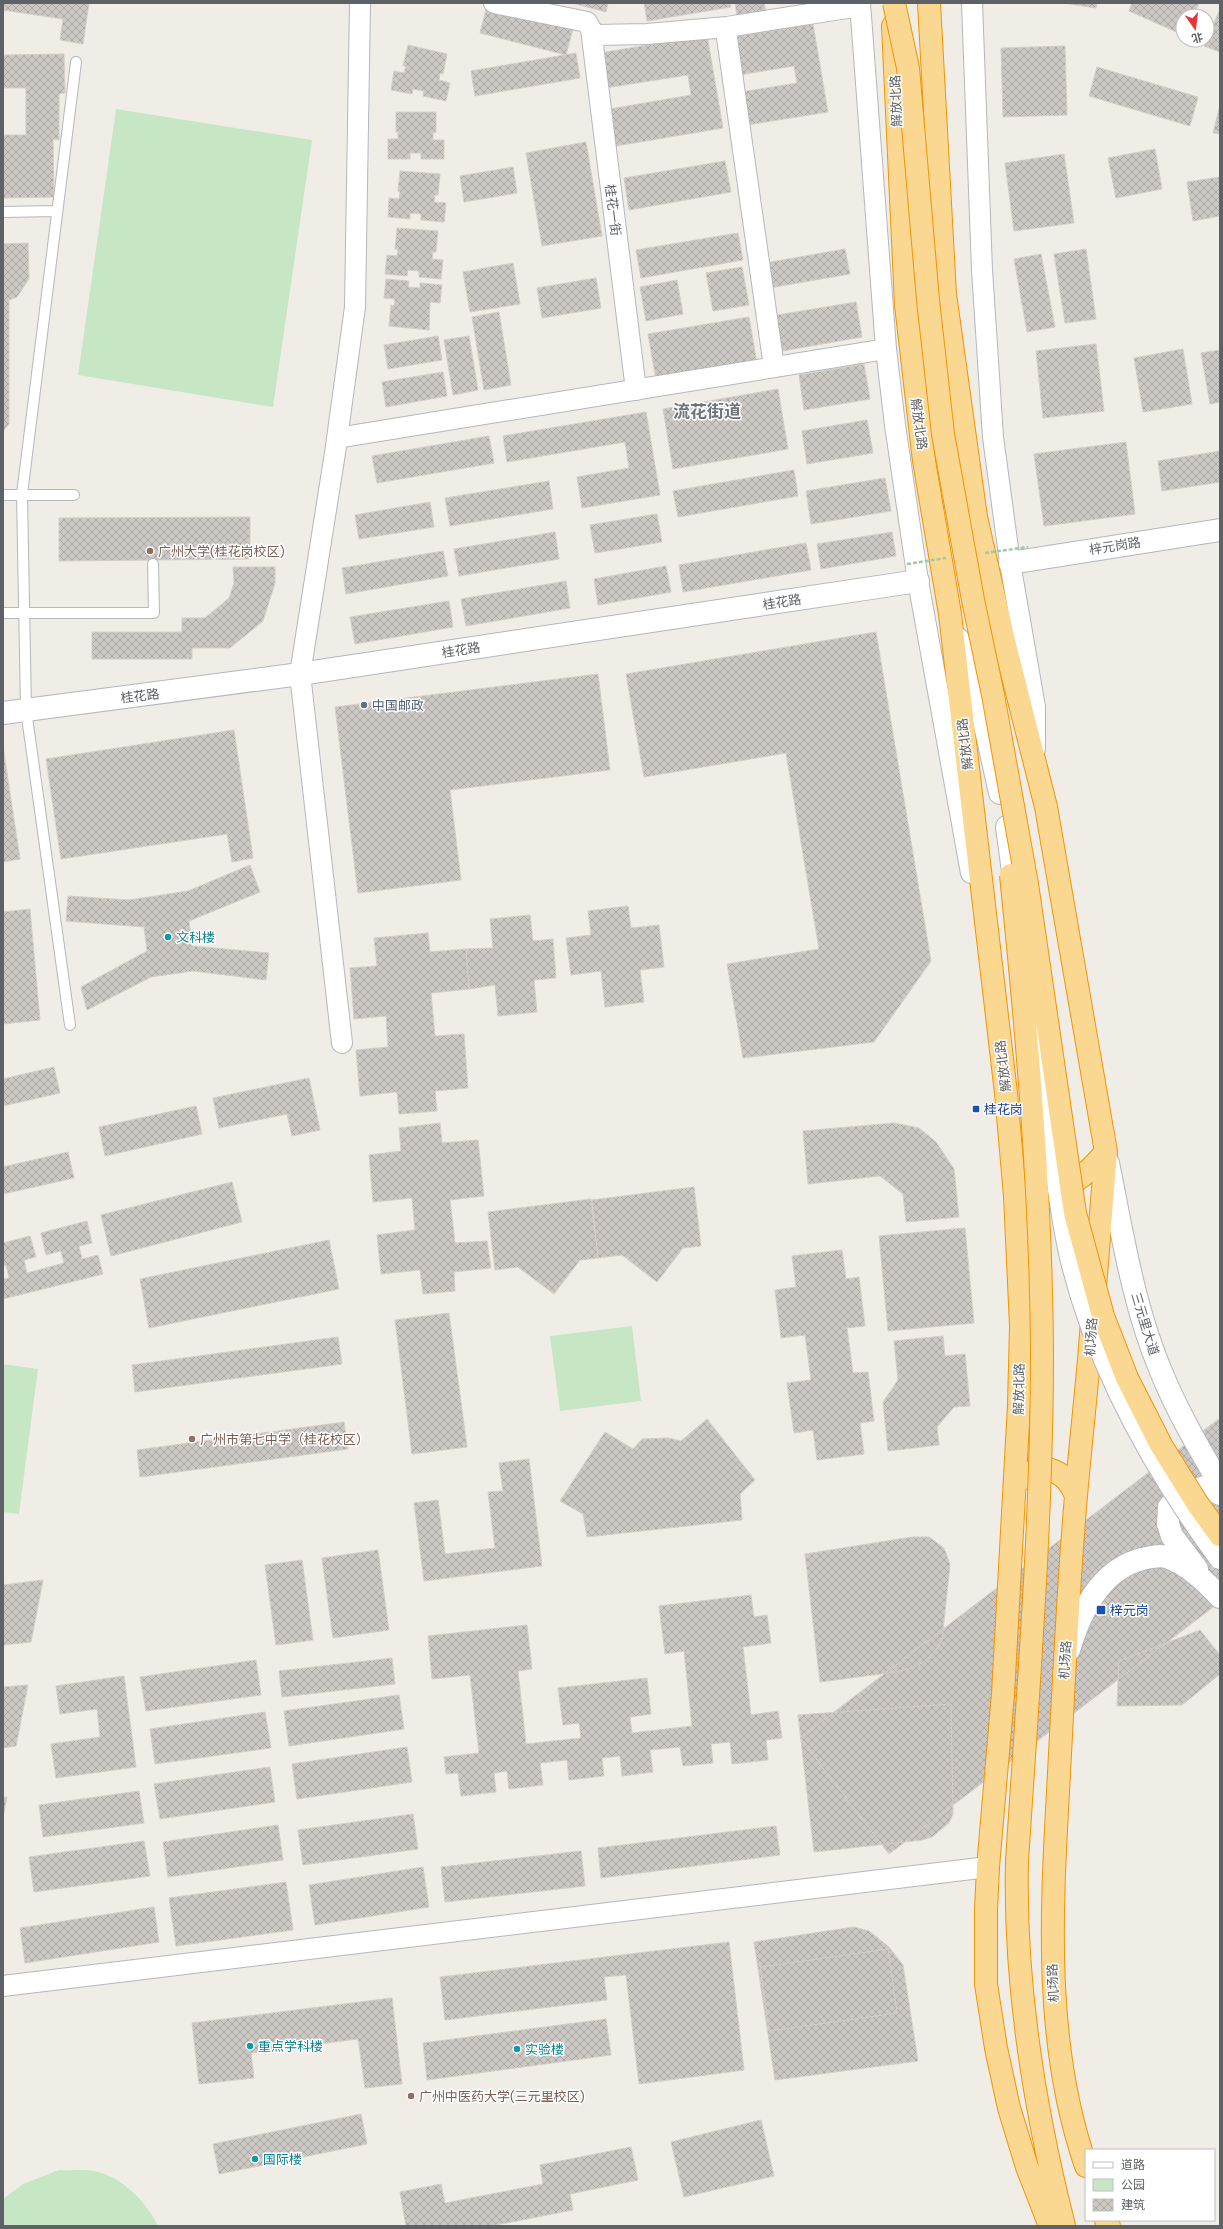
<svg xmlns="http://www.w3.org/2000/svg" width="1223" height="2229" font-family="'DM Sans','Noto Sans SC',sans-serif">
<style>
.green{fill:#c7e7c4}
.building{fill:url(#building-cross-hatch);stroke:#d5cec5}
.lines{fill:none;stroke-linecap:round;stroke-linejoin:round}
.lane-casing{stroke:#b4b7bb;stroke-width:12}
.street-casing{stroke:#b4b7bb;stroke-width:22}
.secondary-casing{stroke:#b3b6bb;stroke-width:24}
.highway-casing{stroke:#f29304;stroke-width:24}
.lane{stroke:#fff;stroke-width:10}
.street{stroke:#fff;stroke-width:20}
.secondary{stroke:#fff;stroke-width:22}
.highway{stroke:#fbd892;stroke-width:22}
.secondary-bridge-casing{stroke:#b3b6bb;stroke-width:24;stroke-linecap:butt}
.highway-bridge-casing{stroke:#f29304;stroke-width:24;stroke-linecap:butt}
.path-bridge{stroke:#9ecaa7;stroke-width:2.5;stroke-dasharray:4 2;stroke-linecap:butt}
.secondary-bridge{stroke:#fff;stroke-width:22}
.highway-bridge{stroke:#fbd892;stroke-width:22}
.education-dot{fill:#8d6e63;stroke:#fff;stroke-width:1.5}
.service-dot{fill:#5c6f8a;stroke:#fff;stroke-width:1.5}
.culture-dot{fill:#0f9aa8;stroke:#fff;stroke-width:1.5}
.transit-dot{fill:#1a4fb4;stroke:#fff;stroke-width:1.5}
.labels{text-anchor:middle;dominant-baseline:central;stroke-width:3;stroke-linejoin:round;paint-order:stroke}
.street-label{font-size:13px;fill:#5e6266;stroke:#fff}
.education-label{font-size:13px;fill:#785e54;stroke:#fff;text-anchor:start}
.service-label{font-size:13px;fill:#4e5e75;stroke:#fff;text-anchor:start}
.culture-label{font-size:13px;fill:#0d838f;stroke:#fff;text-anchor:start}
.transit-label{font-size:13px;fill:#164399;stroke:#fff;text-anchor:start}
.district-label{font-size:17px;font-weight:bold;fill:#6f7478;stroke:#fff}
</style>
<defs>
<pattern id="building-cross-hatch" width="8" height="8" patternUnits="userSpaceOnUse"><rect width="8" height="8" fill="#ccc8c4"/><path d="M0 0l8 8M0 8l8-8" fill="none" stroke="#a9a6a3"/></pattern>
</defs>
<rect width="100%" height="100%" fill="#f0ede7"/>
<path class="green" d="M116,109L312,140L273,407L78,375Z
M632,1326L641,1401L560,1411L550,1336Z
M3,1364L38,1369L19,1514L3,1512Z
M59,2170C70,2171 83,2169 94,2171C121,2176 147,2202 158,2226H3V2199L23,2184Z"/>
<path class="building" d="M3,3H89L83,44L60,40L63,19L3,10Z
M572,3H608L606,12Z
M644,3H730L731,7L647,21Z
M735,3H764L766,11L737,16Z
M1063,3H1097L1096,8Z
M1132,3H1199L1193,16H1183V35L1129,11Z
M487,6L573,29L566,55L480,33Z
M1220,9V52L1204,46Z
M813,24L828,112L741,126L735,93L797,83L794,66L733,76L727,38Z
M707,35L723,128L616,146L610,109L691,95L688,75L605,88L600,53Z
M408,45L447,54L443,74L440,73L439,80L450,83L446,101L423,96L424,91L413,89L412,94L391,90L394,71L404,73L406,66H403Z
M1065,46L1067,115L1003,117L1001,48Z
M576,53L580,78L475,96L471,71Z
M64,54L65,93L59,94V140L53,139L54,197L3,198V135H26V88H3V55Z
M1097,67L1198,97L1190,126L1089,96Z
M1220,105V134L1213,133Z
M396,112H436V132L433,133V140H444V159H421V153H410V159H388V139H398V132H396Z
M586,142L602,236L542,246L526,153Z
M1155,149L1162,189L1116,198L1108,158Z
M1064,154L1074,223L1014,231L1005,163Z
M725,161L731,192L629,210L624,178Z
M513,167L517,193L464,202L460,176Z
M400,171L440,174L438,195H435L434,202L446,203L444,222L421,220V214L410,213V219L388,217L389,198L399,199L400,192L398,191Z
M1220,177V216L1193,221L1187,182Z
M397,228L438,231L436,252H433L432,259L443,260L441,279L419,277V271L408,270L407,276L385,274L387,255L397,256L398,249H395Z
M738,233L743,260L641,278L636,250Z
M28,243L29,279L17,297L9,300V424L3,431V244Z
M845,249L850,274L769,288L765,263Z
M1086,249L1096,319L1065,323L1054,254Z
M1041,254L1055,327L1027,332L1014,259Z
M513,263L520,304L470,312L463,272Z
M742,267L749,305L713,311L706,273Z
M596,278L601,308L542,318L537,288Z
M386,279L409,281L408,287L420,288V283L442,285L440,303L430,302L429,330L389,326L391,305L394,306L395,299L384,298Z
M677,280L683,314L646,321L640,287Z
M856,302L862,337L777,352L771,316Z
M499,312L511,385L484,390L472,317Z
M749,317L757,363L656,380L648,334Z
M438,336L442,360L388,369L384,345Z
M469,336L478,390L453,395L444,340Z
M1096,344L1104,411L1043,418L1036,351Z
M1183,349L1192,404L1143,412L1134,358Z
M1220,350V402L1210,404L1201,353Z
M864,364L870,399L804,410L799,375Z
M443,372L447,396L386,407L382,382Z
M778,389L788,449L673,469L663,409Z
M646,412L660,495L582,508L577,477L629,468L625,442L507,462L503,436Z
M867,420L873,453L807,464L802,431Z
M489,436L494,463L377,483L372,456Z
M1126,442L1135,514L1044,526L1034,454Z
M1220,451V482L1162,491L1158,461Z
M794,470L798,496L678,517L673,491Z
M885,478L891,511L811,524L806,491Z
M549,481L553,509L450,526L445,498Z
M430,502L434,527L359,539L355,515Z
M657,514L662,542L595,553L590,525Z
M250,517V559L59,561V518Z
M555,532L559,559L459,576L454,549Z
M892,532L896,556L821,569L817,544Z
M806,543L811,570L683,592L679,565Z
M443,551L448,576L346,594L342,568Z
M666,566L671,592L598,605L594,579Z
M233,567H275V583L263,621L230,648H192V659H92V632H182V618H205L229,598L234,583Z
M566,581L570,608L466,626L461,599Z
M449,601L453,627L355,644L350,617Z
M876,632L931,961L874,1042L743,1058L727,964L819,949L786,753L644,777L626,674Z
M598,674L610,770L450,790L461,880L358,893L335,707Z
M234,730L253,858L232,862L227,834L61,859L46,759Z
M3,746L20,859L3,862Z
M250,865L260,892L189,921L192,946L269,953L266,980L193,971L151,977L87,1010L81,987L147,951L144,927L66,921L68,896L129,900L188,891Z
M628,906L631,928L659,925L664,967L640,970L644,1002L605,1007L601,971L571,975L566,938L591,935L588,911Z
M30,909L40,1020L3,1024V912Z
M530,915L533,941L553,939L556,978L534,980L537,1012L498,1016L495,985L469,989L466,949L493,948L490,919Z
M428,933L430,952L466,949L469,989L431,993L435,1036L464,1034L468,1088L435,1091L437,1111L399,1114L397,1092L360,1096L356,1050L388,1047L386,1016L354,1019L350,968L377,966L374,938Z
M54,1067L60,1093L3,1106V1079Z
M309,1078L320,1130L292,1136L287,1114L219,1128L213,1098Z
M196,1106L202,1134L105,1156L99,1127Z
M440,1123L442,1143L478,1140L484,1196L450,1200L455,1243L487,1241L491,1268L454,1272L455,1291L423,1294L420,1270L381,1274L377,1235L415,1230L412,1198L373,1202L369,1155L401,1151L399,1128Z
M894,1123L919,1128L936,1142L954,1169L959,1217L906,1222L903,1194L880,1176L808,1184L803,1131Z
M68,1152L74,1178L3,1194V1167Z
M232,1182L242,1222L111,1256L101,1215Z
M694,1187L701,1246L683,1248L657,1282L622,1255L598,1258L592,1200Z
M591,1199L598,1258L580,1260L554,1294L518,1267L495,1270L488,1212Z
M87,1221L92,1243L79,1246L82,1259L98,1255L103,1274L3,1299V1279L9,1278L6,1265L3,1266V1243L30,1236L36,1257L24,1260L27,1273L64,1263L61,1251L46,1255L41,1233Z
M965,1228L974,1323L888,1331L879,1236Z
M329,1240L339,1289L149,1328L140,1279Z
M842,1250L846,1279L859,1277L865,1326L847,1328L853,1373L868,1372L874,1421L860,1423L864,1454L817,1460L813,1430L794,1433L787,1383L811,1380L805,1335L781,1338L775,1290L796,1287L792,1256Z
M449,1313L467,1447L412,1454L395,1320Z
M943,1336L945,1356L965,1354L970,1406L954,1407L937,1427L939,1445L888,1451L883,1402L898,1380L894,1341Z
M338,1337L342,1364L135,1392L132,1365Z
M1220,1418V1602L889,1854L800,1738Z
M707,1419L755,1480L740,1494L742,1520L587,1537L583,1514L560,1501L605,1432L633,1449L642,1439L668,1438L681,1441Z
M344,1422L348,1449L140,1477L137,1450Z
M529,1459L542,1566L424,1581L414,1503L438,1500L445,1554L495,1548L488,1492L503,1491L499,1463Z
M912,1537H929L944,1548L950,1564L942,1641L929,1658L915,1667L896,1672L820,1682L805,1554Z
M378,1550L389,1630L333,1638L322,1558Z
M302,1560L313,1640L276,1645L265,1565Z
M43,1580L31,1642L3,1645V1585Z
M751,1595L754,1617L767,1615L771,1643L743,1647L751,1715L778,1711L782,1738L766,1740L768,1760L732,1764L730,1742L711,1744L713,1763L683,1766L680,1747L650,1750L653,1772L622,1776L620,1756L602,1758L604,1776L569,1780L567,1760L540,1763L543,1785L509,1789L507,1771L494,1773L496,1792L461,1796L458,1773L446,1774L444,1757L479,1753L470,1675L432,1679L428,1636L527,1625L532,1669L518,1671L526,1744L581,1738L579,1723L563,1725L558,1688L647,1678L651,1714L630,1717L632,1733L692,1726L684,1651L665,1654L659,1606Z
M1200,1630L1220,1655V1674L1182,1705L1117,1706L1119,1661Z
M392,1658L395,1684L282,1697L279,1671Z
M256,1660L261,1695L146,1711L140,1677Z
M124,1676L136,1767L56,1778L51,1744L100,1737L97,1709L60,1714L56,1686Z
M28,1685L16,1746L3,1748V1687Z
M399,1695L404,1729L289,1746L284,1711Z
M951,1704L953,1814L949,1823L932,1837L922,1840L814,1852L798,1715Z
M265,1712L271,1748L155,1764L150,1729Z
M407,1747L412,1782L297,1799L292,1764Z
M270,1767L275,1802L160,1819L154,1784Z
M139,1791L144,1823L43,1837L39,1805Z
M7,1797L3,1817V1798Z
M413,1814L418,1849L303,1865L298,1830Z
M278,1825L283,1860L168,1877L163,1842Z
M776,1826L780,1855L601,1878L598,1848Z
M144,1841L150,1876L34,1892L29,1857Z
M581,1851L585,1886L445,1902L441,1867Z
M423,1867L429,1907L315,1925L309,1885Z
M286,1882L293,1930L176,1946L169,1898Z
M154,1907L159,1942L25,1963L20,1928Z
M854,1927L869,1931L889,1947L903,1965L918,2061L775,2080L754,1942Z
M729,1942L744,2070L639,2084L626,1975L604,1977L607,2000L445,2020L440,1977Z
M888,1949L897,2013L769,2031L760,1967Z
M392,1998L402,2084L365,2088L358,2039L251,2053L254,2078L199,2084L192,2023Z
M606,2019L611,2055L427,2080L423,2043Z
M361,2114L367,2144L219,2174L213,2144Z
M761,2120L774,2176L684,2197L671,2142Z
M631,2147L638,2180L570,2194L573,2210L491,2226H406L400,2192L441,2184L445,2203L543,2184L540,2165Z"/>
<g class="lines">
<g class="lane-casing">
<path id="lane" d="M3,212L57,211
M3,495H74
M3,613H154L153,564
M70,1025L26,710L22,494L76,62"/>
</g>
<g class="street-casing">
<path id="street" d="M494,3L587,22L594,35L647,34L727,27L860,6
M860,3L886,349L895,425L918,581L971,873
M972,3L982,270L993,437L1010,563L1035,707V749
M591,29L636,390
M727,38L774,367
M337,438L886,349
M342,1043L300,674L335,453L355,307L360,3
M3,1986L988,1867"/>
</g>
<g class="secondary-casing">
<path id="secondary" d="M1010,563L1220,530
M958,639L984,721L1000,793
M3,713L300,674L918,581
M1007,827L1016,894
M1108,1163C1122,1232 1133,1304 1160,1369C1176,1409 1198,1447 1220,1484
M1197,1569L1172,1536L1168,1524L1169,1507L1183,1493L1205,1487L1220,1494
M1069,1650C1080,1612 1100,1570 1142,1559C1151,1557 1161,1554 1169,1558C1188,1565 1207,1583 1220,1597"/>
</g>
<g class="highway-casing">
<path id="highway" d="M929,3L945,294L976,517L1003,637L1046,807L1106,1152L1095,1287
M893,26L906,305L924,461L950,614L1006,1093L1015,1196L1021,1326L1019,1405L1003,1694L988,1867L986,1910V1984L996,2048L1009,2108L1027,2167L1050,2226
M1054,1191C1078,1183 1089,1171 1106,1152
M1024,1478C1044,1458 1068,1474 1076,1496
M1017,1861C1014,1984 1034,2107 1064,2226
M1086,2166C1042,2039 1052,1904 1059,1773C1064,1680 1068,1588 1076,1496C1081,1437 1088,1380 1092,1321
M1106,2220L1109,2226"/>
</g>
<use href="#lane" class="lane"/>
<use href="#street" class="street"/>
<use href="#secondary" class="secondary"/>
<use href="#highway" class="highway"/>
<g class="secondary-bridge-casing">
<path id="secondary-bridge" d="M1033,1009C1040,1058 1047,1107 1054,1155C1059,1189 1063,1223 1071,1257C1097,1366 1154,1468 1220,1558"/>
</g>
<g class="highway-bridge-casing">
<path id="highway-bridge" d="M894,3L908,68L928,300L943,434L973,600L993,695L1027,884L1075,1213L1103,1316L1127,1378L1161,1445L1197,1503L1220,1535
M1011,875C1027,1033 1041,1192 1042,1351C1042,1522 1028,1691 1017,1861"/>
</g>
<path class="path-bridge" d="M985,553L1028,547
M907,564L946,558"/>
<use href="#secondary-bridge" class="secondary-bridge"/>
<use href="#highway-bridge" class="highway-bridge"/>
</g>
<g class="education-dot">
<circle cx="150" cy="551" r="4"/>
<circle cx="192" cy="1439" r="4"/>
<circle cx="411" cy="2096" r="4"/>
</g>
<circle class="service-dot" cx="364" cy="705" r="4"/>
<g class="culture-dot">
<circle cx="168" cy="937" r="4"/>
<circle cx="250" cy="2046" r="4"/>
<circle cx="517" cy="2049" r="4"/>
<circle cx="255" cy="2159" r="4"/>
</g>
<g class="transit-dot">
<rect x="972" y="1105" width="8" height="8" rx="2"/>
<rect x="1096" y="1605" width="10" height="10" rx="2"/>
</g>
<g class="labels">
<g class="street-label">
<text transform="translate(896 101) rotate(-92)">解放北路</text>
<text transform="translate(613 210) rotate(83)">桂花一街</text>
<text transform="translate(919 424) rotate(82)">解放北路</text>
<text transform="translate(1115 546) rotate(-9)">梓元岗路</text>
<text transform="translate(782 602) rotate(-9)">桂花路</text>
<text transform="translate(461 650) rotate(-9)">桂花路</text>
<text transform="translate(140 696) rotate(-7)">桂花路</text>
<text transform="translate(965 744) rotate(-97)">解放北路</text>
<text transform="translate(1003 1066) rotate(-97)">解放北路</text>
<text transform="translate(1145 1324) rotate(73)">三元里大道</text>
<text transform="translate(1091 1337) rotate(-86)">机场路</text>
<text transform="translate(1019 1389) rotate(-89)">解放北路</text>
<text transform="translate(1065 1660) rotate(-86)">机场路</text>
<text transform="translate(1053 1983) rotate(-93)">机场路</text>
</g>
<g class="education-label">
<text x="158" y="551">广州大学(桂花岗校区)</text>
<text x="200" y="1439">广州市第七中学（桂花校区）</text>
<text x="419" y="2096">广州中医药大学(三元里校区)</text>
</g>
<g class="service-label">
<text x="372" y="705">中国邮政</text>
</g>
<g class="culture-label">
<text x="176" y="937">文科楼</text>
<text x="258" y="2046">重点学科楼</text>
<text x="525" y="2049">实验楼</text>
<text x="263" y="2159">国际楼</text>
</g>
<g class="transit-label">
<text x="984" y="1109">桂花岗</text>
<text x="1110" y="1610">梓元岗</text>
</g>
<g class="district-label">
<text x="707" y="411">流花街道</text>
</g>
</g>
<rect width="1223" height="2229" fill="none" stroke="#5e6266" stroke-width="8"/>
<rect x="1085" y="2149" width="130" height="72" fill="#ffffff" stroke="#bfc0c2"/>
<rect x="1093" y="2162" width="20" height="6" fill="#ffffff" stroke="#bfc0c2"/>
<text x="1121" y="2169" font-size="12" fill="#5e6266">道路</text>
<rect x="1093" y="2179" width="20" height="12" fill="#c7e7c4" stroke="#bfc0c2"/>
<text x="1121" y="2189" font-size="12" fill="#5e6266">公园</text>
<rect x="1093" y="2199" width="20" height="12" fill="url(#building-cross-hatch)" stroke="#bfc0c2"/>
<text x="1121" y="2209" font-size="12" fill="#5e6266">建筑</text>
<g transform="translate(1195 28) rotate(166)"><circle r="19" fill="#ffffff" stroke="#bfc0c2"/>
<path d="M0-3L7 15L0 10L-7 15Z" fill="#e73637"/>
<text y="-6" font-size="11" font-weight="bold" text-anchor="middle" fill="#5e6266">北</text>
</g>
</svg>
